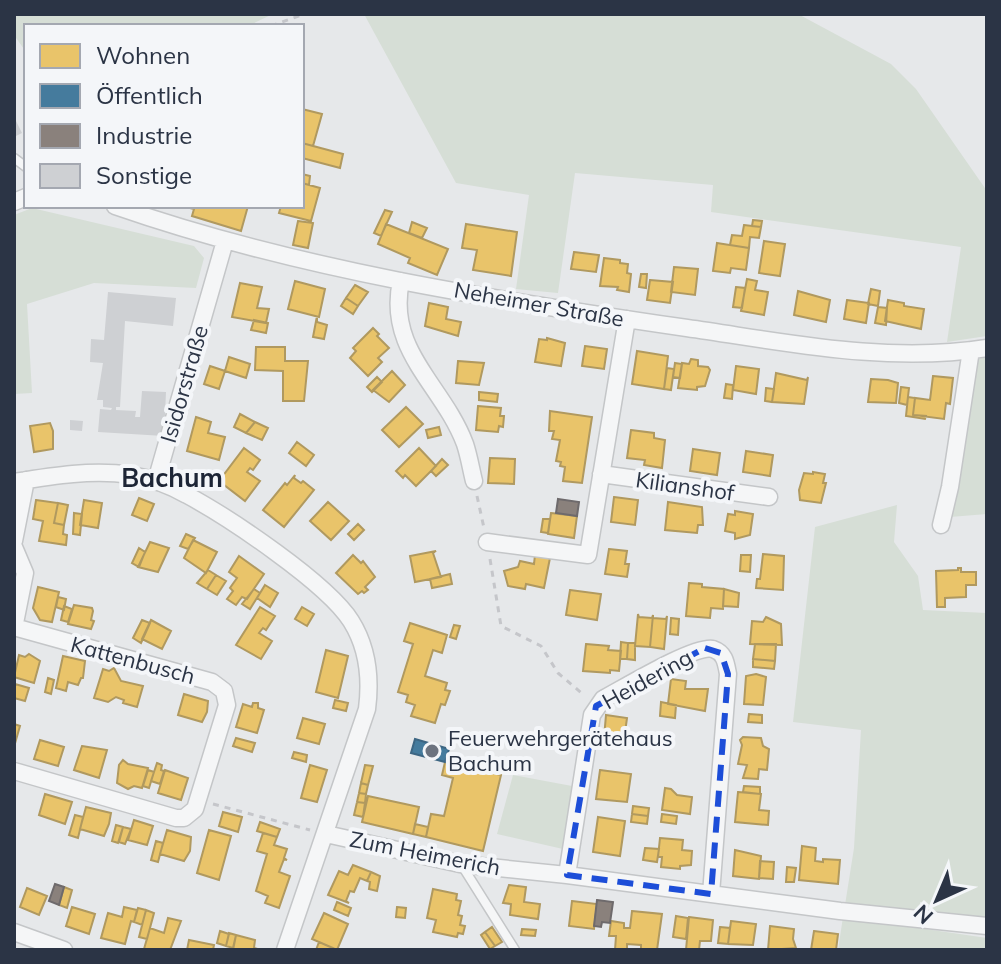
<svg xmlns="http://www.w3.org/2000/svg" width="1001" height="964" font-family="Mulish,sans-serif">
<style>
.green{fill:#d6ded6}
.homes{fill:#e9c46a;stroke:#b0995f;stroke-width:2}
.public{fill:#457b9d;stroke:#3d6683;stroke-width:2}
.industry{fill:#8a817c;stroke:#6e6a6c;stroke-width:2}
.building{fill:#ced0d3}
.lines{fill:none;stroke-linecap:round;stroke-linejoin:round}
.service-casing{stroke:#c4c6c8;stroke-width:11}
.minor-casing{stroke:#c4c6c8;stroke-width:19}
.path{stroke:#c5c6ca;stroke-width:3;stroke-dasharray:6 6;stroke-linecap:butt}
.service{stroke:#f5f6f7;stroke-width:8}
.minor{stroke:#f5f6f7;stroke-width:16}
.marked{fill:none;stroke:#1d4ed8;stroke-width:6;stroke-dasharray:16 10;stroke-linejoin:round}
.poi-dot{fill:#6c737f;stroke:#f4f6f9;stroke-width:3}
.labels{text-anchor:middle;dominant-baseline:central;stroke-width:8;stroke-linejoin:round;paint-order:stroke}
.street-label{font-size:22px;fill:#2b3445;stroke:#f4f6f9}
.poi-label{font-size:22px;fill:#2b3445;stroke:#f4f6f9;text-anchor:start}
.quarter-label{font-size:26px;font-weight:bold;fill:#1d2536;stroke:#f4f6f9}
</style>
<rect width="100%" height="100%" fill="#e6e8ea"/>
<path class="green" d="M14,14H273L248,26H26V52L14,35Z
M364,14H798L891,64L916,89L987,191V336L947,342L961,247L711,212L713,185L575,173L558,293L516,289L529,195L456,183Z
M32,208L194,246L204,258L196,288L94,283L27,304L32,393L14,394V215Z
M987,357V514L950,517L975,360Z
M897,505L894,542L918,576L923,610L987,613V920L845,905L854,848L861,730L793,722L815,527Z
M513,775L572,786L563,849L497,834Z
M843,917L987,938V950H838Z"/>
<path class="homes" d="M302,109L322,114L313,146L302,143Z
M302,143L343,154L340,168L302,158Z
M302,174L310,176L309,185L302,183Z
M302,183L320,188L311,221L279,213L281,206H302Z
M182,206H248L241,231L192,216L194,209Z
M385,210L392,212L381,236L374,233Z
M753,220L762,221L761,227L752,226Z
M298,221L313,223L308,248L293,245Z
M412,222L427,228L422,238L409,233Z
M386,224L448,249L437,275L408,263L410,258L378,244Z
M466,224L517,232L511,276L473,270L477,250L462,248Z
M744,225L761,227L759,238L750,237L749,248L730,245L732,235L742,236Z
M764,241L785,244L780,276L759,273Z
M717,243L749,248L746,270L731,268L730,273L713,271Z
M574,252L599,255L596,272L571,269Z
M604,258L620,260V263L628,264L627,273L631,274L629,292L617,290L618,287L600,286Z
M674,267L698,269L695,295L671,292Z
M641,274H647L646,288L639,287Z
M747,279L757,281L755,290L768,292L764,315L741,311Z
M650,280L673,282L670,303L647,300Z
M295,281L325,289L319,317L288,309Z
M240,283L262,287L257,308L269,309L266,323L232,317Z
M355,285L368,292L358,306L346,298Z
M736,287L745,288L742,308L733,307Z
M871,289L880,291L878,306L868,304Z
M798,291L830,300L826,322L794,315Z
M346,298L358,306L353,314L341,306Z
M847,300L869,303L866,323L844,319Z
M888,300L904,303V306L924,309L921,329L885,321Z
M429,303L448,307L446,319L461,322L458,336L425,326Z
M878,307L887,308L886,325L875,323Z
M317,316V322L327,325L324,339L313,337Z
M254,320L268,323L266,333L251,330Z
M373,328L379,334L377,336L389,348L378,358L382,362L368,376L350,358L356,351L353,348Z
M547,338L565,343L561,366L535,362L539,339L547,340Z
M585,346L607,349L604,369L582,366Z
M256,347H285V361H308L304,401H283V371L255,370Z
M637,351L668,356L664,389L632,384Z
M229,357L250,364L246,378L225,371Z
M691,359L698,360V366L708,367L710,370L705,386L697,387V390L678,388L682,363L689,364Z
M458,361L484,363L479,385L456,383Z
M675,363L682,364L680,378L673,377Z
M210,366L225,371L219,389L204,384Z
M736,366L759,369L756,394L733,390Z
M667,368L674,369L671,390L664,389Z
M392,371L405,385L389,402L373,390Z
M776,373L807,380L808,377L804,404L772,402Z
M933,376L953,378L950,404L946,403L944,419L913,415L915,398L930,400Z
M377,377L382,382L372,392L367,387Z
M871,379L888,380L898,383L896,403L868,402Z
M726,384L733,385L732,399L724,398Z
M901,387L909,388L907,405L899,403Z
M766,388L774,389L772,402L765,401Z
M479,392L498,394L497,402L479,400Z
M908,397L915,398L913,415L926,416L925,419L906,416Z
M478,406L501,408L500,416H504L503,427L499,426L498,432L476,430Z
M406,407L423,424L399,447L382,430Z
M550,411L592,417L582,483L563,481L565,467L560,466L561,462L556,461L560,440L552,439L554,431H549Z
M240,414L255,422L246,433L234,427Z
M196,417L211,422L208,433L225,437L219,460L187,451Z
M255,422L268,428L262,440L246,433Z
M50,423L53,431V449L34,452L30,426Z
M439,427L441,435L428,438L426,430Z
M631,430L654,433V438L665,440L662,468L644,465L645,460L627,458Z
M297,442L314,455L306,466L289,453Z
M244,448L260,460L253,470L250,468L247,472L260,481L245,501L219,481Z
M419,448L436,466L416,486L405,475L403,478L396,471Z
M693,449L720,453L717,475L690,471Z
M746,451L773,455L770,476L743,472Z
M490,458L515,459L514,484L488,483Z
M442,459L448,465L436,476L431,471Z
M813,472L825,474L823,483H826L821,503L800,500L799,490L804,473L813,474Z
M295,475L294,478L301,483L303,481L314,490L284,527L263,510L285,483L287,485Z
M614,497L638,500L635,525L611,522Z
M139,498L154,504L147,521L132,515Z
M36,500L58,503L54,523L64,525L63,534L67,535L66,545L39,541L43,521L33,519Z
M84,500L102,503L98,528L80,525Z
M328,502L349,521L331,540L310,521Z
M668,502L702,507L703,525H698L697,533L665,530Z
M58,503L68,505L64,525L54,523Z
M735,511L753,514L750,535L735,539V533L725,531L728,514L735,515Z
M74,513L82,514L80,535L73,534Z
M551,513L577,516L574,538L548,534Z
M543,519H550L548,533L541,532Z
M358,524L364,530L354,540L348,534Z
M186,534L195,538L188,549L180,546Z
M193,540L217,552L206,573L184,558Z
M150,542L169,548L158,572L138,567Z
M139,548L145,552L139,567L132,563Z
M609,549L627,551L625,564H629L627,577L605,574Z
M436,551L433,553L441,577L415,582L410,556Z
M763,554L784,556L783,590L756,588L757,579H760Z
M353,555L361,563L363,561L375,577L365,587L368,590L364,593L362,591L358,594L336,573Z
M535,555L550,558L544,588L526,584L525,589L508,586L504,571L518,567L520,561L534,564Z
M741,555H751L750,572L740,571Z
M239,556L264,574L247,599L242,597L236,605L227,599L233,591L230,588L237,578L229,572Z
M958,568H961V572H976V585H966V597L945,598V607H937L936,571L958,570Z
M208,570L216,575L207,589L197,583Z
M450,574L452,584L432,588L430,579Z
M216,575L226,581L217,595L207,589Z
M689,583L702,584V587L724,589L723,609L711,608L710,618L686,616Z
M265,585L278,593L270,607L257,598Z
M38,587L59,592L52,622L40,620L33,608Z
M254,589L260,593L250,609L242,604Z
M724,589L739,593L738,607L723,606Z
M570,590L601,594L597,620L566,615Z
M58,597L66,599L64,610L56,607Z
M74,605L92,608L93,611L91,620L94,621L91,629L68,624Z
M64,606L72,609L68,622L61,620Z
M260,607L275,616L266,630L263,628L259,633L272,641L261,659L236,645Z
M302,607L314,614L307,626L295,619Z
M638,614L639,617L652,618L653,615L650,647L635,646Z
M653,615V618L666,619L667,616L664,649L650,647Z
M766,617L781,624L782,645L750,644L752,621L763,622Z
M671,618L679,619L678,635L670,634Z
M142,620L150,623L141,643L133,638Z
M151,620L171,631L162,649L142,639Z
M410,623L447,635L442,653L433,650L425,676L447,683L445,690L450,691L445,705L441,704L435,723L411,716L415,705L406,702L408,695L398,692L413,644L404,641Z
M454,625L460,626L456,639L450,637Z
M621,642L628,643L627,659H620Z
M628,643H635V660L627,659Z
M586,644L609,646L608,650L621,651L619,671L610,670V673L583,671Z
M755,644H776L775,661L753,659Z
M326,650L348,656L338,698L316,692Z
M29,654L40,661L34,683L14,677L19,655L25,657Z
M63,656L85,661L83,678H81L78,685L68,682L66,691L56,688Z
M753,659L775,661L774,669L753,667Z
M114,668L121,681L143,686L137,707L123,703L124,700L116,697L108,702L94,698L103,669L109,671Z
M756,674L766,677L763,705L744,704L746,676Z
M48,678L54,680L51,694L45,692Z
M671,679L686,681L685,689H708L705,711L668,704Z
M15,684L29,688L25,701L14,698Z
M184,694L208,701L207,712L202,722L178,715Z
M335,700L348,703L346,711L333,708Z
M661,702L676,705L675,718L660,716Z
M253,703H258V708L264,710L257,733L236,727L243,704L252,707Z
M749,714L762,715V723L748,722Z
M606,715L627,718L624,740L604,738Z
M303,718L325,724L319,744L297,738Z
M14,724L20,726L14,747Z
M743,737L761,738L763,746L769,749L767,770L759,769L758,779L743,778L747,765L738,764L742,745L740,740Z
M236,738L255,743L252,752L233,746Z
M40,740L64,747L58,766L34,759Z
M82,746L107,750L99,778L74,770Z
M294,752L307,755L306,762L292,758Z
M123,760L128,764L148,768L142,788L134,786L128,789L117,783L119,765Z
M445,762L501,775L483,851L426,837L431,814L444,816L453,778L442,775Z
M157,763L162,765L161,770L164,771L160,784L151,781Z
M310,765L327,770L317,802L301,798Z
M365,765L373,766L368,785L361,783Z
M148,770L154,772L149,788L143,786Z
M165,770L188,778L181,800L158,793Z
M600,770L631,774L627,802L596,799Z
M361,783L368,785L366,794L359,793Z
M744,786L760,787V794L743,792Z
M665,788L671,789L677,795L692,797L690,814L662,810Z
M738,792L761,794L759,810L769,811L768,825L735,822Z
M359,793L366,794L365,803L357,802Z
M45,794L72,802L65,824L39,815Z
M368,796L419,807L413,834L362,822Z
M357,802L365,803L363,817L354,815Z
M633,806L649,808L648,816L632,814Z
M86,807L111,813L109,824L104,836L80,829Z
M223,812L242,817L238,832L219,826Z
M632,814L648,816L647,824L631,822Z
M662,814L677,816L676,824L661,822Z
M75,815L83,817L78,838L69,835Z
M598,817L625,821L620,856L593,852Z
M134,820L153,826L147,845L128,840Z
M260,822L280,829L277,837L257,831Z
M415,824L428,827L426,837L413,834Z
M116,825L123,827L118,843L112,841Z
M123,827L131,829L125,844L119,842Z
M167,830L191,837L190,851L184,861L160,854Z
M209,830L231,836L219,880L197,873Z
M263,833L277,837L274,845L287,849L284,858L287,860L284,859L279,872L290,876L279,908L265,903L268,896L256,891L267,854L257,851Z
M660,838L683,840L682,850L692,851L691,865L680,866V869L661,867L662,857H658Z
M156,841L163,843L158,862L151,860Z
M802,846L816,848L815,861L823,862V859L840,860L838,884L799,880Z
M645,848L659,849L657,862L643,860Z
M735,850L761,856L759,879L733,876Z
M760,861L774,862L773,879L759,878Z
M353,865L371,872L367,881L360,878L354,892L350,891L346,901L349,903L328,895L339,871L348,875Z
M787,867L796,868L794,882H786Z
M371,872L380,876L377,891L369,889L370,882L367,881Z
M509,885L526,887L524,902L540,904L538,919L510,915L511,904L503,903Z
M64,887L72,890L67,908L59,905Z
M27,888L47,896L39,915L20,907Z
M433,889L457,894L456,900L461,901L458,915L462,916L460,925L465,926L463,934L458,933L457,937L433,932L436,920L427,918Z
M572,901L597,904L594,929L569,926Z
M337,902L351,908L348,916L334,910Z
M72,907L95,914L89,934L66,926Z
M124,907L137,910L134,922L131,921L125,944L101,938L108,913L122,917Z
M397,907L406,908L405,918L396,917Z
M138,908L146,910L142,925L134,922Z
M146,910L154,913L147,939L139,937Z
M632,911L662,914L657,950H641V945L627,944V950H615L616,936H609L611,921L624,923V928H630Z
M324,913L348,924L337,950L312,939Z
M676,916L688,918L686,939L673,937Z
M689,917L713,920L711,941H700L699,950H686Z
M168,918L181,921L170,950L144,949L150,928L164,933Z
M731,921L756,924L753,945L728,944Z
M770,926L794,929L793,939L796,948L768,950Z
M492,927L502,942L495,946L485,932Z
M720,927L730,928L728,944L718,943Z
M522,929L536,930L535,936L521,935Z
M220,931L229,934L226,946L217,943Z
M814,931L838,934L836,950H811Z
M485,932L495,946L490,949L481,935Z
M229,933L236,935L233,948L226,946Z
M236,935L255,940L254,948L261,950H233Z
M189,940L214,945L213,950H187Z
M319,942L333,948L332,950H316Z"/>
<path class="public" d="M415,739L449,749L445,762L411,753Z"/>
<path class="industry" d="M558,499L579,502L577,516L556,513Z
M55,884L64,887L59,905L49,901Z
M597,900L613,902L610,923L602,922L601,927L594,926Z"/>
<path class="building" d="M14,117L22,133L14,137Z
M108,292L176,298L173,326L125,321L120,407H116V410L136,411L135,417H140L142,391L166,392L164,436L98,432L100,409L111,410L112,408L103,407V400H97L103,363L90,362L91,339L104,340Z
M70,420L83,421L82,431L70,430Z"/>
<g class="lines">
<g class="service-casing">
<path id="service" d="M14,158L26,167
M461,864L515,950"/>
</g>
<g class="minor-casing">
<path id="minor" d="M14,202L26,197
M115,206C299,270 495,300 687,328C786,342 887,364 987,348
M401,281C386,351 443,385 465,444C469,456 471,469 474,481
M601,474L769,497
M156,481L225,241
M14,482C51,476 93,469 130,475C149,478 170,485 187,495C228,517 327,583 351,621C368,648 371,678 367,709L285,950
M941,525L950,487L971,350
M14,541L26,480
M487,542L588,555L627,319
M14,547L25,573L14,628
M14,771L176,818H184L195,809L227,705L224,691L212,682L14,627
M326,834L460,864L567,875L840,911L987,926
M567,875L592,715L603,699C622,689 696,644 713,649C725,653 726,663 728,674L711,894
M14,932L64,950"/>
</g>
<path class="path" d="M271,26L304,14
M477,496L484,528
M490,559L501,626L541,646L558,673L585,696
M213,804L310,830"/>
<use href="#service" class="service"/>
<use href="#minor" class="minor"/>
</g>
<path class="marked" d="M705,648L721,653L728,674L711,894L567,875L596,706Z"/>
<circle class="poi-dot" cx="432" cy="751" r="8"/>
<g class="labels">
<g class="street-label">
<text transform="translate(539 304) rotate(10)">Neheimer Straße</text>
<text transform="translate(184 384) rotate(-74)">Isidorstraße</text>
<text transform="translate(685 486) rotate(8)">Kilianshof</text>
<text transform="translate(133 660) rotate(15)">Kattenbusch</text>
<text transform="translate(647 679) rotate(-29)">Heidering</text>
<text transform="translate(425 853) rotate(11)">Zum Heimerich</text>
</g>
<g class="poi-label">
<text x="448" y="738">Feuerwehrgerätehaus<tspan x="448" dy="25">Bachum</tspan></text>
</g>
<g class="quarter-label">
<text x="172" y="477">Bachum</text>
</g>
</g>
<rect width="1001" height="964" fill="none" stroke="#2b3445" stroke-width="32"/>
<rect x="24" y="24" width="280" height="184" fill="#f4f6f9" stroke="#a4a8b1" stroke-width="2"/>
<rect x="40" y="44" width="40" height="24" fill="#e9c46a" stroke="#a4a8b1" stroke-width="2"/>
<text x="96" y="64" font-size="24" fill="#2b3445">Wohnen</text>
<rect x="40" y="84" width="40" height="24" fill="#457b9d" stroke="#a4a8b1" stroke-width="2"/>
<text x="96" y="104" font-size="24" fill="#2b3445">Öffentlich</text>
<rect x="40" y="124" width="40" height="24" fill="#8a817c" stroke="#a4a8b1" stroke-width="2"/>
<text x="96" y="144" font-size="24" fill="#2b3445">Industrie</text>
<rect x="40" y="164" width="40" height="24" fill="#ced0d3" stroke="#a4a8b1" stroke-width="2"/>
<text x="96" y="184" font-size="24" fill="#2b3445">Sonstige</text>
<g transform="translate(937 900) rotate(224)" stroke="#f4f6f9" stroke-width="6" paint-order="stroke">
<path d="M0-6L14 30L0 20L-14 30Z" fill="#2b3445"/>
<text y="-12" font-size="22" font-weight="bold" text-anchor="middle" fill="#2b3445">N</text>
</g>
</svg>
